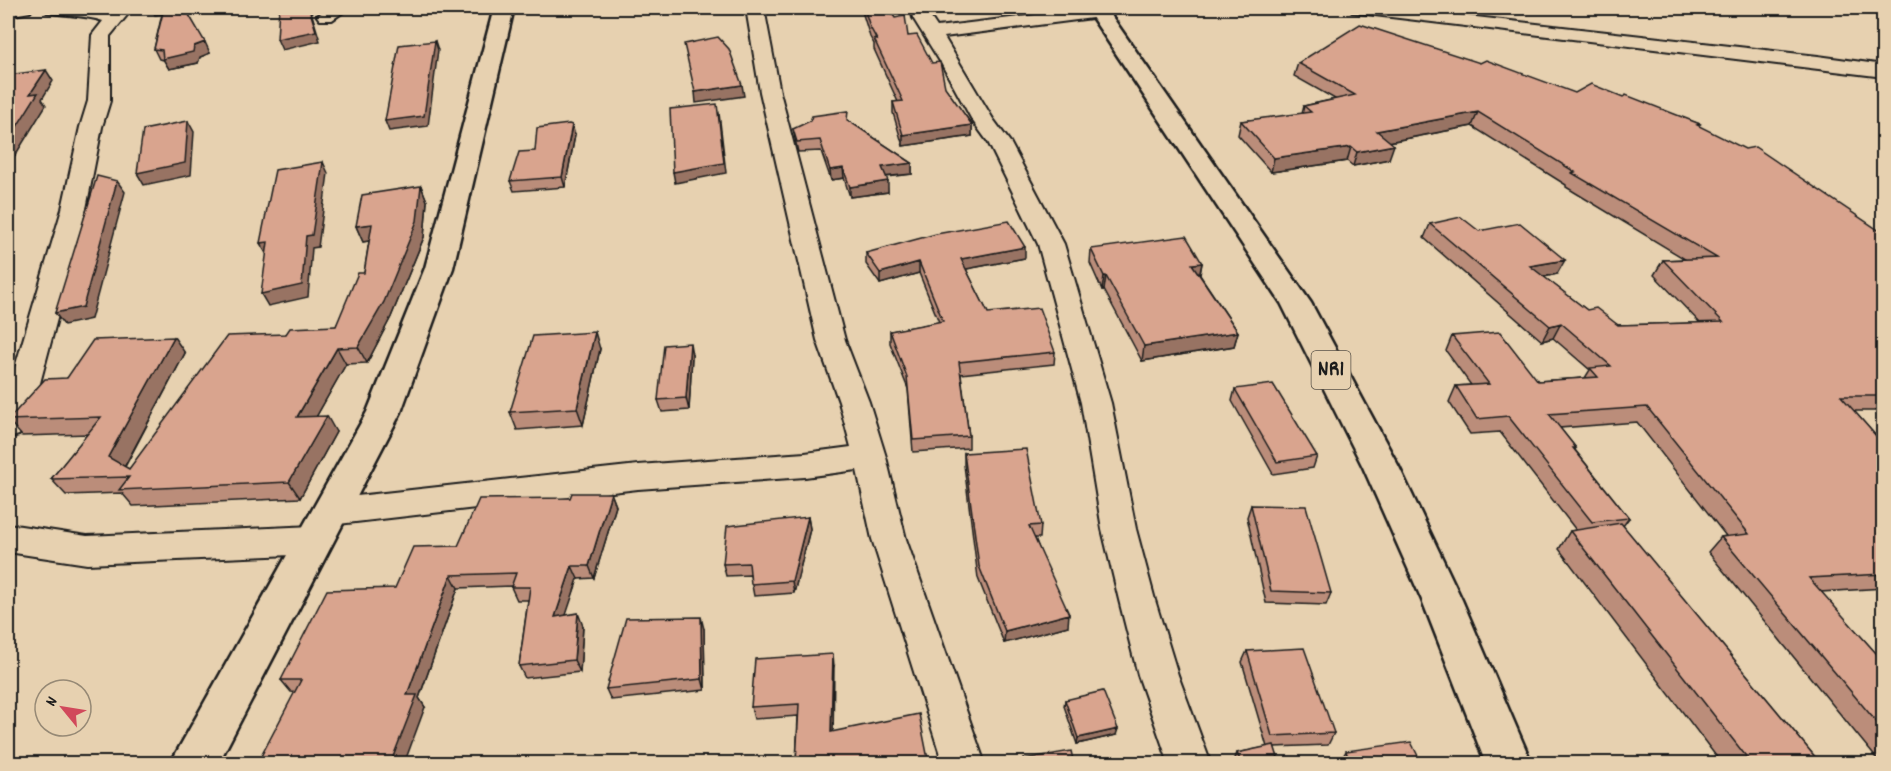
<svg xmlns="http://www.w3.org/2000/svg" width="1891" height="771" font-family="Dekko,sans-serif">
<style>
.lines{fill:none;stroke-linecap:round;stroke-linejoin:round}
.street-casing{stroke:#1c1c1c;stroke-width:4}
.secondary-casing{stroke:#1c1c1c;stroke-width:5}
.highway-casing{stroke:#1c1c1c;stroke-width:5}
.street{fill:#e7d1b0;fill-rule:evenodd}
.secondary{fill:#e7d1b0;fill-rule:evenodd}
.highway{fill:#e7d1b0;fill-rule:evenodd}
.wall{fill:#bb8d7a;stroke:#1c1c1c;stroke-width:1.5}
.shaded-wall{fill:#987363;stroke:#1c1c1c;stroke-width:1.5}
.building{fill:#d9a48e;stroke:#1c1c1c;stroke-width:1.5}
.labels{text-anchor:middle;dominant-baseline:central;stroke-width:4.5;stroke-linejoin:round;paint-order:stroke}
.shield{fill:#e7d1b0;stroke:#595248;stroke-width:1.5}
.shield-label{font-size:22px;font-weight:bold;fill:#1c1c1c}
</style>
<rect width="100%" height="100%" fill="#e7d1b0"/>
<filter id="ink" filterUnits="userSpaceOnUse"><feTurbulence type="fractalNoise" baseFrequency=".0167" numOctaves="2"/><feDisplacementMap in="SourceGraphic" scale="12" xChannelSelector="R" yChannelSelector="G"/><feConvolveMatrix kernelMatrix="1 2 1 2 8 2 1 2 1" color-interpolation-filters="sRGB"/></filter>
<g filter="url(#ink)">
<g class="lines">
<g class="street-casing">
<path id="street" d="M8,8H33L30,12L8,16Z
M44,8H97L111,12L115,8H133L110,36V101L102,127L86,209L39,387L19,435L8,438V391L62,209L80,127L88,101L92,35L103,21C85,15 65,16 47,12Z
M328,8H349L332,20H320L317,16Z
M746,8H764L780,92L845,340L869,402L886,457L906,539L985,764H943L872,539L857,470L805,477L638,489L330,525L318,521L313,512L318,503L330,499L638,465L805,453L851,447L839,402L817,340L760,92Z
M911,8H929L931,18L937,27L1092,8H1106L1109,12L1106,16L1100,17L944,37L993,119L1010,142L1064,244L1111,403L1136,529L1155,600L1178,675L1211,764H1169L1138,675L1119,600L1102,529L1081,403L1038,244L988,142L972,120L941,63L913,18Z
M1349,8H1397L1818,56L1884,65V77L1358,13L1352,12Z
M8,524L87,536L313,526L325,530L330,540L325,550L313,554L87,564L8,552Z"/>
</g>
<g class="secondary-casing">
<path id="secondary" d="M494,8H514L453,268L401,412L218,764H170L367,412L425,268Z"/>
</g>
<g class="highway-casing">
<path id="highway" d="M1086,8H1106L1311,303L1399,467L1462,600L1532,764H1486L1422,600L1363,467L1281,303Z"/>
</g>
<use href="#street" class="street"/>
<use href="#secondary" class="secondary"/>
<use href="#highway" class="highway"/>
</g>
<path class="wall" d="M151,8H210L207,12L188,13L210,53L200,57L198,63L169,69L164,60L159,59L154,49L162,14L155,15Z
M861,8H888L895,18L972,125V136L903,146L893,113V102H898L874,49V44L870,37Z
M1298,63L1575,93L1623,97L1700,124L1698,126L1884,234V411H1854L1884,445V588L1821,592L1884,662V764H1881L1708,552L1721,537L1726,536L1637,422L1560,428L1576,448L1575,450L1629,518L1623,526L1821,764H1722L1559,549L1570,531L1576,530L1500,432L1470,434L1449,402L1456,386L1471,385L1446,351L1452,336L1538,381L1585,378L1590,370L1553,338L1542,341L1424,238L1430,224L1479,231L1557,274L1544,277L1587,310L1618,325L1700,323L1654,275L1663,260L1685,259L1566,187V185L1472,126L1389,142V159L1353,166L1347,161L1271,172L1238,135L1241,121L1302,114L1304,106L1335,99L1294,76Z
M849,121L912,163V174L886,177L888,192L850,197L844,178L831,180L821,151L798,152L795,139L793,129Z
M575,135L565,187L514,191L510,181L535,151Z
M421,186L427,201L424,237L391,317L367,363L346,364L316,417L336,432L300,498L133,506L122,493L66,495L51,479L88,434L22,436L8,420L67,378L185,353L125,467L129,469L286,334L336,326L364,273L369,241L363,242L356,226Z
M1091,249L1202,263L1200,275L1238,332L1234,346L1142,361L1104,290H1102L1090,263Z
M866,253L1025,258L966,269L988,313L1055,352L1054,364L961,374L969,436V448L913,452L908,389L890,343V331L939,322L919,273L880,284L866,264Z
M600,349L583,425L517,430L510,412Z
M692,355L689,410L662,412L658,400Z
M1235,389L1317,456L1313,468L1273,474L1232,401Z
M964,453L1041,525L1040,538H1035L1068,626L1004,643L978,578L964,465Z
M611,493L616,506L594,578L578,579L565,615L583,626L580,672L525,678L519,666L528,600H517L511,587V586L458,588L419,698L425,707L291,692L281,680L395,588L458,546L570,498Z
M1251,505L1331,593L1326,605L1266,603L1247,517Z
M808,517L810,529L794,593L754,596L750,575L726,576L723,564Z
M704,629L705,690L611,700L606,689Z
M1247,651L1334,733L1328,745L1274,747L1280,764H1233L1237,753L1267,747L1242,662Z
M834,666L796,764L798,716L754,719L751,707Z
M1065,700L1116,735L1077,744L1064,706Z
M1346,751L1422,764H1340V762Z"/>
<path class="shaded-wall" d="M309,8H310L320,41L282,50L277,39Z
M435,41L438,50L428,126L389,131L385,121Z
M205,42L210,53L200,57L198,63L169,69L163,59Z
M46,70L53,81L42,99L46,105L8,167V141L30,94Z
M742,85L744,96L696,103L695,92Z
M1478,112L1472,126L1372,145L1377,131Z
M719,113L726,173L675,183L673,172Z
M188,121L194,132L191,175L144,185L137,173Z
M572,125L575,135L565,187L562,177Z
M972,125V136L903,146V135Z
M1394,145L1389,159L1353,166L1357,152Z
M1351,147L1347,161L1271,172L1274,158Z
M323,162L328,173L318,247L312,248L308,297L268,306L261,294L306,236Z
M912,163V174L882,177V167Z
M843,168L844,178L831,180L830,170Z
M117,181L125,192L91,319L64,325L55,313Z
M888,181V192L850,197V187Z
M421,186L427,201L424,237L391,317L367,363L358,347Z
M372,224L379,239L363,242L356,226Z
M268,242L267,255L260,243Z
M1025,247V258L961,270V259Z
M1565,260L1557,274L1523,281L1530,266Z
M919,262V273L880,284V273Z
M1202,263L1199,277L1192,264Z
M1104,276H1106L1104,290H1102Z
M1561,323L1553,338L1542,341L1550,326Z
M595,332L600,349L583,425L577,408Z
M1238,332L1234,346L1142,361L1144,346Z
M174,337L185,353L121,473L108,457Z
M690,343L692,355L689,410L686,398Z
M337,348L346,364L307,433L297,417Z
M327,416L336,432L300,498L289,482Z
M611,493L616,506L594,578L589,566Z
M808,517L810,529L794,593L792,581Z
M572,566L578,579L561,630L555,617Z
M451,575L458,588L419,698L425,707L404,764H393L391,762L407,695Z
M578,613L583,626L580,672L574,660Z
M1069,614L1068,626L1004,643L1005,631Z
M701,617L704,629L705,690L702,679Z
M833,654L834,666L833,744L831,732Z
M1118,729L1116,735L1077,744L1078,738Z"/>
<path class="building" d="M164,8H185L205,42L194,46L193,52L163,59L162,50L154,49Z
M279,8H309L316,31L277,39Z
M864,8H888L895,18L905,16L908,36L917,35L932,63L940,62L945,87L972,125L903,135L893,102L903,101L874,39L877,40L870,27Z
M1360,24L1480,63L1486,60L1575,93L1591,84L1623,97L1626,95L1700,124L1697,125L1745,149L1755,147L1884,234V396H1841L1884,445V574L1809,578L1884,662V731L1721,537L1749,534L1647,407L1549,414L1576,448H1573L1629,518L1592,522L1508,416L1477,419L1456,386L1489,384L1452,336L1500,332L1538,381L1598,377L1590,368L1611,366L1561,323L1550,326L1430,224L1461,217L1479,231L1520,223L1565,260L1530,266L1587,310L1596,308L1618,325L1723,322L1663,260L1717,258L1572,173L1575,172L1478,112L1377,131L1394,145L1357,152L1351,147L1274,158L1241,121L1311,112L1304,106L1355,95L1298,63Z
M718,37L729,49L742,85L695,92L684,44Z
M435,41L424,116L385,121L399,45Z
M46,70L30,94L38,93L8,141V75Z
M717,104L724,163L673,172L670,109Z
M848,111L847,120L912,163L882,167L888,181L850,187L843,168L830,170L820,140L797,142L793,129L810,121L812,116Z
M188,121L185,163L137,173L143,130Z
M569,124L572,125L562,177L510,181L519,152L535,151L537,128Z
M323,162L312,235L306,236L302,285L261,294L268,242L260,243L275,170Z
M97,176L117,181L83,307L55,313Z
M421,186L417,221L384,302L358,347L337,348L297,417L327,416L289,482L119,490L129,477L51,479L101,417L8,420L45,379L67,378L93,340L174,337L108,457L129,469L227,336L286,334L290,328L336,326L358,273H364L372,224L356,226L362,195Z
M1009,221L1025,247L961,259L988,313L1039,308L1055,352L959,362L969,436L913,440L907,377L890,331L943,321L919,262L880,273L866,253L936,234Z
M1186,236L1202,263L1192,264L1238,332L1144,346L1106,276H1104L1091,249Z
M595,332L577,408L510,412L533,336Z
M690,343L686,398L658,400L664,345Z
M1273,384L1317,456L1277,462L1235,389Z
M1026,449L1041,525L1029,526L1069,614L1005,631L979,566L964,453Z
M572,493H611L589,566H572L555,617L578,613L574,660L519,666L530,587H511L516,573L451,575L407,695H417L391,762H398V764H257L301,680H281L327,590L395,588L413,547L458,546L479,499L570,498Z
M1251,505L1306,506L1331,593L1271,591Z
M808,517L792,581L751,584L749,563L723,564L727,526Z
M1621,523L1821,764H1752L1570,531Z
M701,617L702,679L606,689L626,618Z
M1304,648L1334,733L1272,736L1247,651Z
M833,654L831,732L919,714L929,764H796L799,704L751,707L755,659Z
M1103,691L1118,729L1078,738L1065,700Z
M1411,742L1422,764H1350L1346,751Z
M1274,745L1280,764H1242L1237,753Z
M1071,751L1074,764H1024L1023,759Z"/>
</g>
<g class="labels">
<rect class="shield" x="1311.5" y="351" width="39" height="38" rx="4.5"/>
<g class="shield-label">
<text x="1331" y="370">NR1</text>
</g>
</g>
<rect width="1891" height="771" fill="none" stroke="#e7d1b0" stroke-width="30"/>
<rect x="15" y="15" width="1861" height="741" fill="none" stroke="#1c1c1c" stroke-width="2" filter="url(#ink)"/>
<g transform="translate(63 708) rotate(300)"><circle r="28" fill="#e7d1b0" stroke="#968975" stroke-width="1.5"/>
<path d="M0-4.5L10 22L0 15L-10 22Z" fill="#d1495b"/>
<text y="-9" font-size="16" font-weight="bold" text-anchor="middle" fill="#1c1c1c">N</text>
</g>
</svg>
